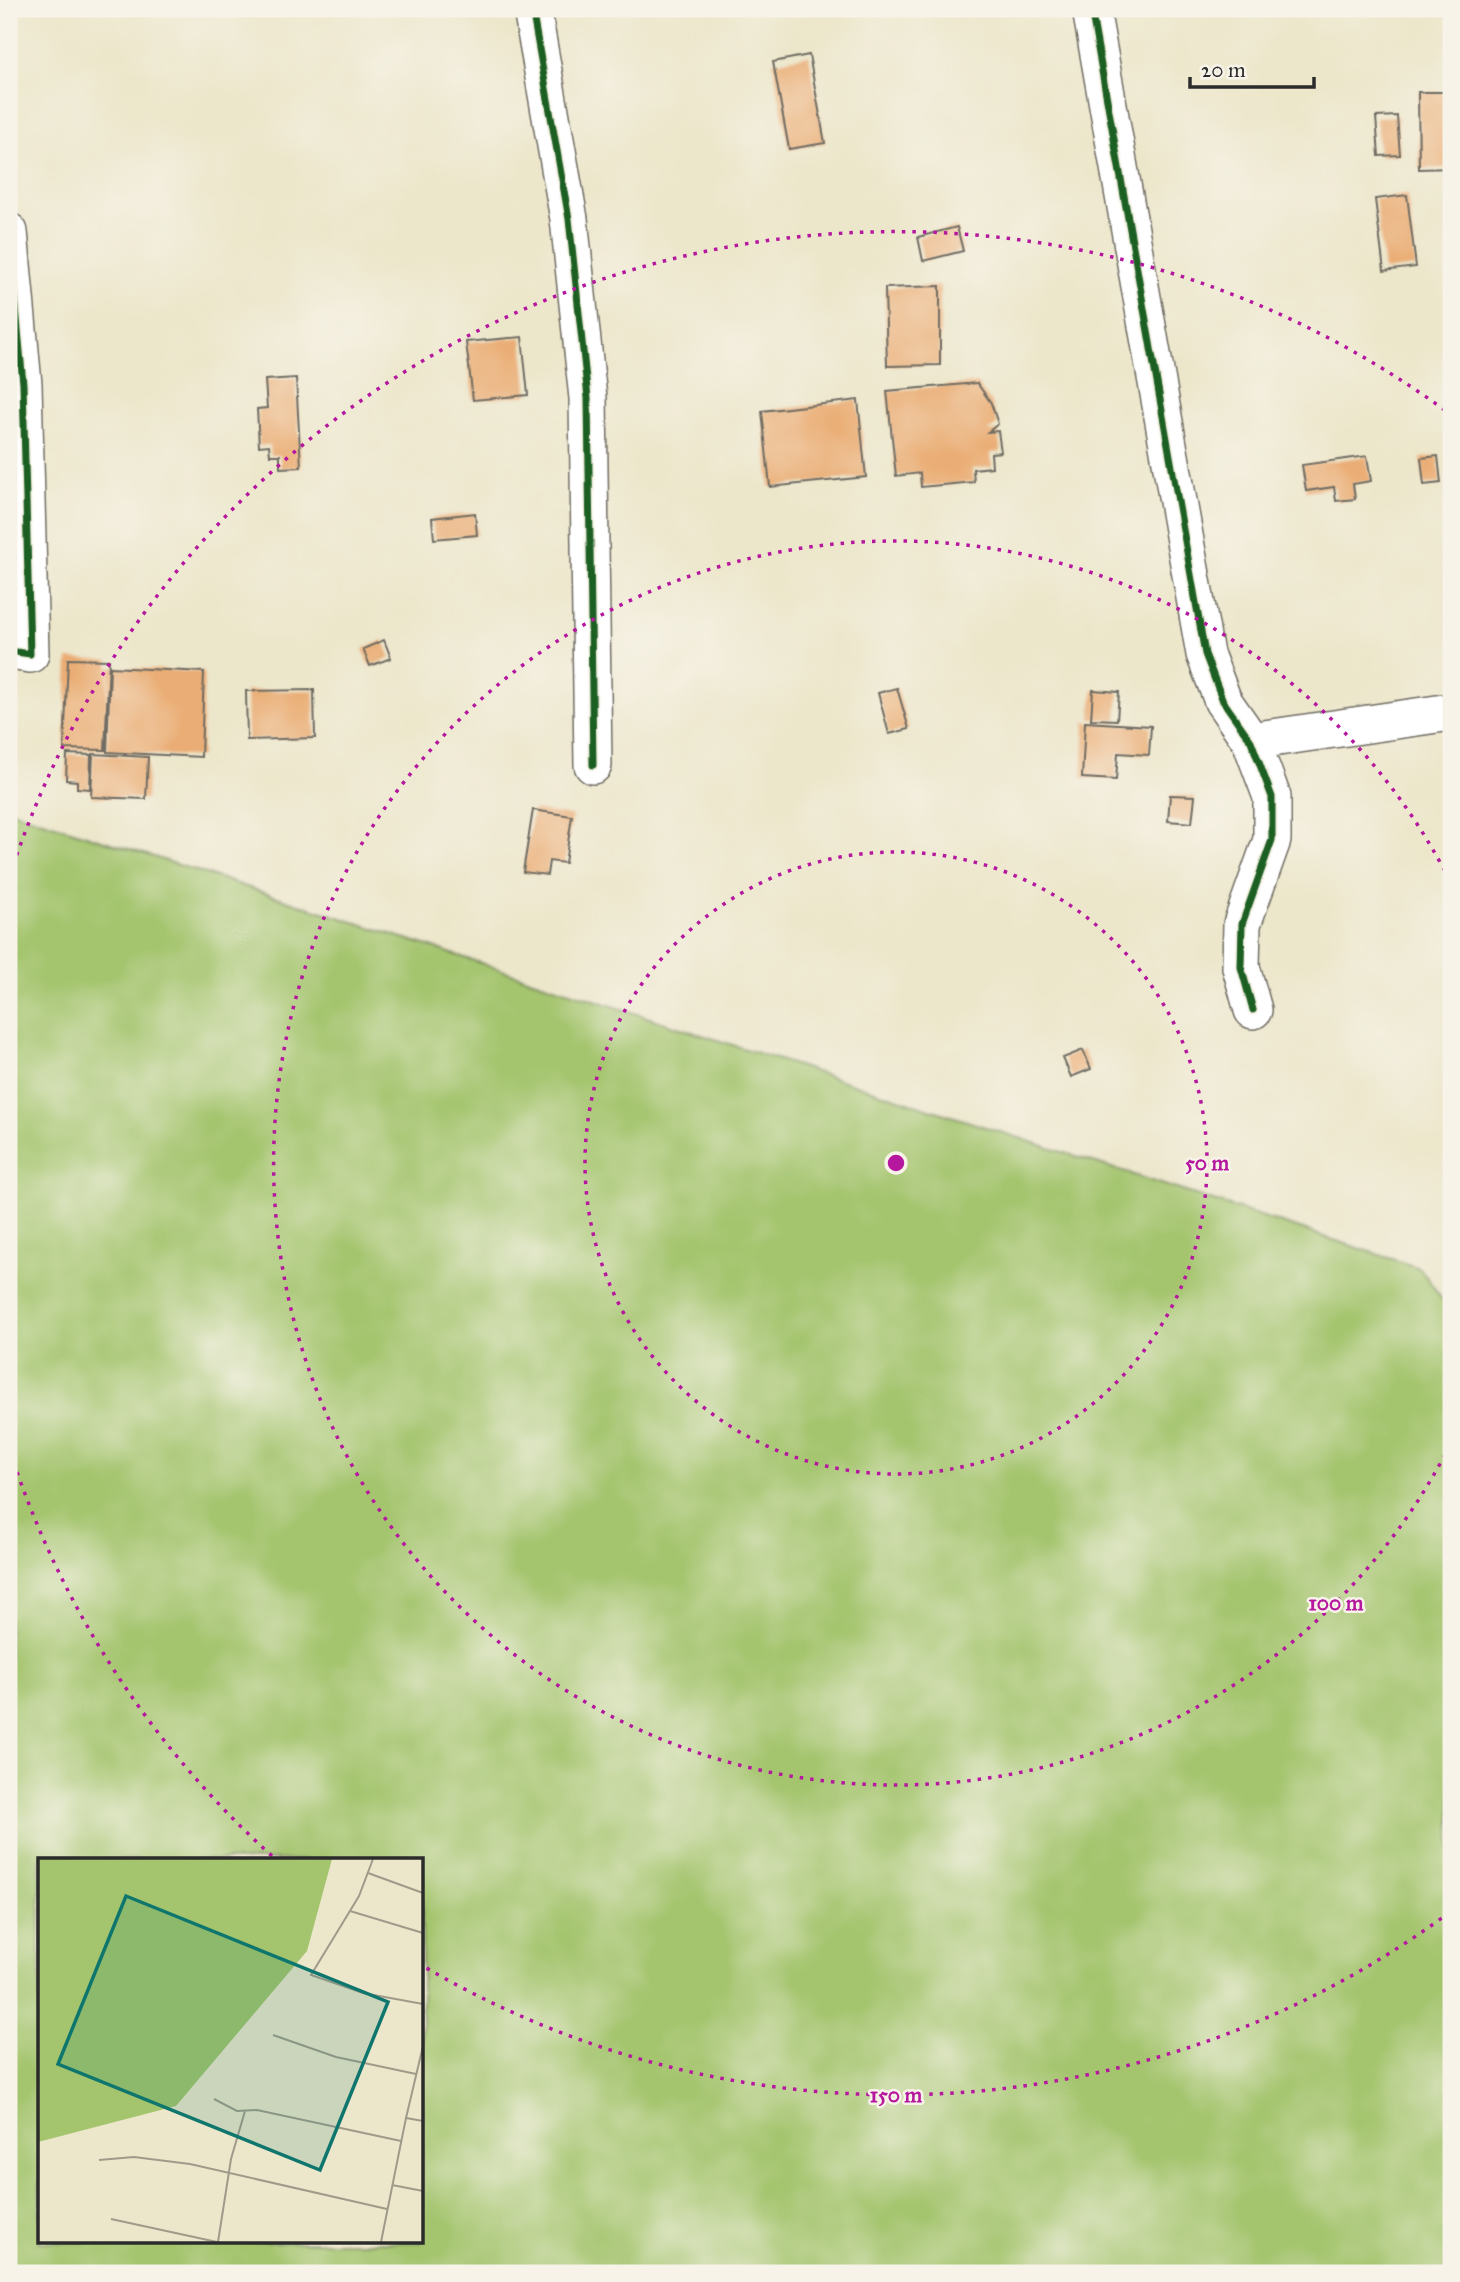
<svg xmlns="http://www.w3.org/2000/svg" width="1460" height="2282" font-family="'IM FELL Great Primer',serif">
<style>
.green{fill:#a4c56e;stroke:#68784c;stroke-width:2;fill-rule:evenodd}
.building{fill:#eaad74}
.lines{fill:none;stroke-linecap:round;stroke-linejoin:round}
.street-casing{stroke:#6f6c63;stroke-width:40}
.street{stroke:#fff;stroke-width:37}
.cycleway-casing{stroke:#f7f3e8;stroke-width:11}
.cycleway{stroke:#1b5e20;stroke-width:7}
.ring{fill:none;stroke:#b5179e;stroke-width:3.5;stroke-dasharray:3.5 7}
.inset-road{fill:none;stroke:#9f9b8a;stroke-width:2}
.view{fill:#0f766e;fill-opacity:0.15;stroke:#0f766e;stroke-width:3.5}
.inset-edge{fill:none;stroke:#2b2b2b;stroke-width:3.5}
.centre{fill:#b5179e;stroke:#f7f3e8;stroke-width:3.5}
.ring-label{font-size:21px;text-anchor:middle;font-weight:bold;fill:#b5179e;stroke:#f7f3e8;stroke-width:5;stroke-linejoin:round;paint-order:stroke}
</style>
<rect width="100%" height="100%" fill="#f7f3e8"/>
<filter id="ink" filterUnits="userSpaceOnUse"><feTurbulence type="fractalNoise" baseFrequency=".0143" numOctaves="2"/><feDisplacementMap in="SourceGraphic" scale="14" xChannelSelector="R" yChannelSelector="G"/><feConvolveMatrix kernelMatrix="1 2 1 2 8 2 1 2 1" color-interpolation-filters="sRGB"/></filter>
<filter id="wash" filterUnits="userSpaceOnUse"><feTurbulence type="fractalNoise" baseFrequency=".00686" numOctaves="4" result="noise"/><feDisplacementMap in="SourceGraphic" scale="28" xChannelSelector="R" yChannelSelector="G"/><feGaussianBlur stdDeviation="1.57" result="paint"/><feColorMatrix in="noise" values="0 0 0 0 0 0 0 0 0 0 0 0 0 0 0 0 0 1.4 0 .05"/><feComposite in="paint" operator="in"/></filter>
<g filter="url(#wash)">
<rect width="100%" height="100%" fill="#ece6ca"/>
<path class="green" d="M9,810L1420,1268L1451,1312V2273H9ZM40,1860H422V2242H40Z"/>
<g id="blocks">
<path class="building" d="M809,55L825,143L789,149L773,62Z
M1418,92H1451V168L1419,169Z
M1397,116L1400,155L1379,156L1376,117Z
M1407,195L1416,267L1384,271L1375,199Z
M957,227L963,251L923,261L918,237Z
M940,286V365L887,366L885,288Z
M522,337L528,395L473,400L466,342Z
M296,378L301,467L280,468V455H270L269,445L259,446L257,409L267,408L265,380Z
M977,383L991,403L998,424L988,432L998,431L1001,452L991,453L992,467L973,469L974,482L921,487L920,473L896,476L887,391Z
M858,400L866,477L770,487L762,411Z
M1367,456L1371,481L1353,484L1355,499L1336,501L1334,487L1306,491L1302,465Z
M1438,456L1441,483L1424,485L1421,458Z
M475,513L477,535L434,539L432,518Z
M384,640L391,658L370,666L363,649Z
M68,659L109,660L105,750L64,749Z
M110,667L204,672L201,757L107,752Z
M897,688L909,729L889,734L878,693Z
M314,690L315,738L247,740L246,691Z
M1093,690L1119,692L1117,720L1091,719Z
M1085,722L1151,726L1149,755L1118,753L1116,780L1082,778Z
M67,754L91,755L90,789L77,788V781L66,780Z
M93,754L148,757L146,799L91,797Z
M1170,795L1195,796L1192,823L1168,821Z
M533,810L572,816L565,863L549,861L547,875L523,872Z
M1083,1050L1091,1069L1071,1077L1063,1058Z"/>
</g>
</g>
<g filter="url(#ink)">
<use href="#blocks" fill-opacity="0" stroke="#6f6c63" stroke-width="2"/>
<g class="lines">
<g class="street-casing">
<path id="street" d="M532,9L569,219L588,398L593,765
M1091,9L1205,654L1223,701L1251,741L1272,797V840L1242,924L1241,967L1253,1010
M9,232L23,384L30,654L9,651
M1251,741L1451,712"/>
</g>
<use href="#street" class="street"/>
<g class="cycleway-casing">
<path id="cycleway" d="M532,9L569,219L588,398L593,765
M1091,9L1205,654L1223,701L1251,741L1272,797V840L1242,924L1241,967L1253,1010
M9,232L23,384L30,654L9,651"/>
</g>
<use href="#cycleway" class="cycleway"/>
</g>
</g>
<g class="ring">
<circle cx="896" cy="1163" r="311"/>
<path d="M1450 1445A622 622 0 1 1 1450 881"/>
<path d="M1450 1912A932 932 0 0 1 423 1966M272 1856A932 932 0 0 1 10 1451M10 875A932 932 0 0 1 1450 414"/>
</g>
<g transform="translate(38 1858)">
<rect width="385" height="385" fill="#ece6ca"/>
<path d="M0,1H294L269,93L138,248L0,284Z" fill="#a4c56e"/>
<path class="inset-road" d="M335,1L321,38L273,117L325,135L385,146M330,15L385,35M312,53L385,75M235,177L298,199L378,216M176,241L199,253L219,252L363,283M368,260L385,188M61,302L96,299L152,306L349,351M354,327L385,333M73,361L179,384M180,384L193,301L207,253M343,384L368,260L385,263"/>
<path class="view" d="M88,38L350,144L282,312L20,206Z"/>
<rect width="385" height="385" class="inset-edge"/>
</g>
<circle cx="896" cy="1163" r="10" class="centre"/>
<g class="ring-label">
<text x="1207" y="1170">50 m</text>
<text x="1336" y="1610">100 m</text>
<text x="896" y="2102">150 m</text>
</g>
<rect width="1460" height="2282" fill="none" stroke="#f7f3e8" stroke-width="35"/>
<path d="M1190 77v10h124v-10" fill="none" stroke="#2b2b2b" stroke-width="3.5"/>
<text x="1201" y="77" font-size="21" fill="#2b2b2b" stroke="#f7f3e8" stroke-width="5" paint-order="stroke">20 m</text>
</svg>
